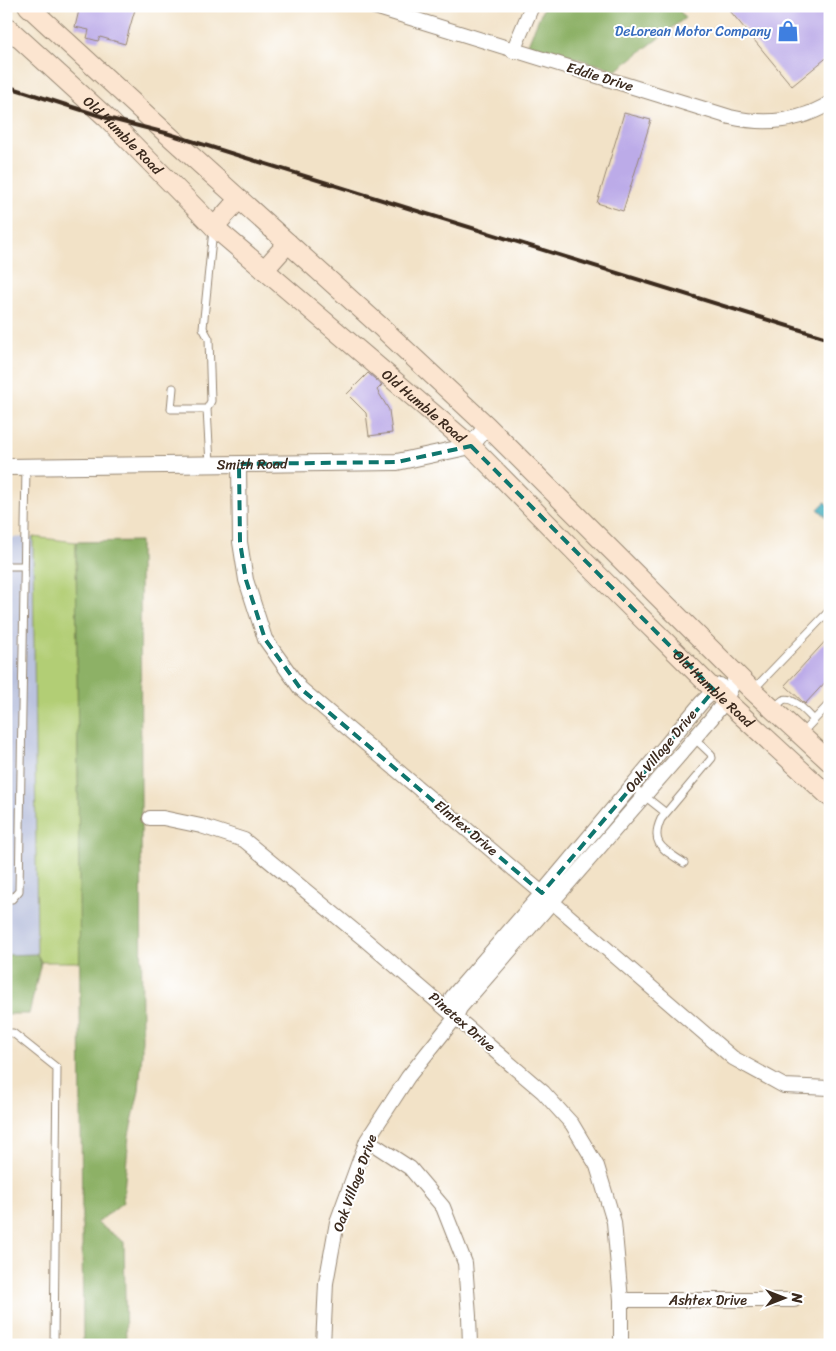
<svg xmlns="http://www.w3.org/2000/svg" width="836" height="1351" font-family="Sriracha,sans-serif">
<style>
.industrial{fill:#bbc3de}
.green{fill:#b2ce75;stroke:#767c4a}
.forest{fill:#8db166;stroke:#646e42}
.water{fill:#3caaba;stroke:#3c6a6c}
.building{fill:#bcabe8}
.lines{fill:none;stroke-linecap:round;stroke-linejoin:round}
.service-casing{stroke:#968672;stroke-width:9}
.minor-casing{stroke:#968672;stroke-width:16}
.tertiary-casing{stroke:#968672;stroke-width:18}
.secondary-casing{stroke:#968672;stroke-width:21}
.service{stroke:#fff;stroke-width:7}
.minor{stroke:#fff;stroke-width:14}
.tertiary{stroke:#fff;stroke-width:16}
.secondary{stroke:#fce5d0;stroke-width:19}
.rail{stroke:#3b2a1e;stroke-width:4}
.marked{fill:none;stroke:#0f766e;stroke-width:4;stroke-dasharray:10 6;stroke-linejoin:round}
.labels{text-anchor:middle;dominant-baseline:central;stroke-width:4;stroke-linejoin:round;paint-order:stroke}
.shop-label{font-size:14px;fill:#366cbe;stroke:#fff;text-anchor:end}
.street-label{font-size:14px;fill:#3b2a1e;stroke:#fff}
</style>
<rect width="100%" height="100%" fill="#fff"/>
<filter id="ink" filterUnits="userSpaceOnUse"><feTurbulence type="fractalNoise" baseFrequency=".02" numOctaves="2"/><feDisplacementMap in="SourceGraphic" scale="10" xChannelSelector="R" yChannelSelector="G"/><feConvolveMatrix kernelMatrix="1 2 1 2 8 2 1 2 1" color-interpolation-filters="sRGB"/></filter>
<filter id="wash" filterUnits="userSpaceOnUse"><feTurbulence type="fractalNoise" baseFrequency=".0096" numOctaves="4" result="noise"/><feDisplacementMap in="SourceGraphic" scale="20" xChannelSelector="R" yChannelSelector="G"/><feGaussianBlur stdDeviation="1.12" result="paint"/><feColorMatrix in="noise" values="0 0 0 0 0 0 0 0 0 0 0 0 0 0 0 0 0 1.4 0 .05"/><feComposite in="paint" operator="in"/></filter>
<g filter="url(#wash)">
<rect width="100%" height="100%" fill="#f2e2c7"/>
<path class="industrial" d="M33,537L37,954L6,955V538Z"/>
<path class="green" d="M33,537L76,542L80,962H41L37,954Z"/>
<path class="forest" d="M544,6H676L685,18L617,70L528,44Z
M140,541L142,1053L139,1091L129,1135L123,1202L97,1223L124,1242L126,1345H83L76,542Z
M37,954L41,962L29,1014H6V955Z"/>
<path class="water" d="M825,502L830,506V520L818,509Z"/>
<g id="blocks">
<path class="building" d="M80,6H136L125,44L100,37L98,41L87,38L89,30L75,27Z
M726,6H830V55L792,86Z
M624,113L651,120L623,211L597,203Z
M368,373L382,385L377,390L389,410L392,433L369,436L366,413L347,394Z
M830,636V677L805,704L785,685Z"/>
</g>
</g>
<g filter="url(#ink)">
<use href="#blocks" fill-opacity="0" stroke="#968672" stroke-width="1"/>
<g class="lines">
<g class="service-casing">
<path id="service" d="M173,388L171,409H207
M210,464L207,409L211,401L209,339L203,328L213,230
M6,566H24
M753,690L830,610
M774,709C776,706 780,702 783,700C792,695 808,714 814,720
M800,735L830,703
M632,786L666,813
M684,863C665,850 649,845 661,819L712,758L711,754L694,738
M6,899H12L19,891L26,467
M6,1033H13L57,1068L54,1345"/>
</g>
<g class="minor-casing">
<path id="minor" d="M372,6L730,117C764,125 799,122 830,103
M513,51L532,6
M239,464L240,542L246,580L265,639L300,688L542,893L733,1058L784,1086L830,1088
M150,818H163L201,826L244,840L363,938L543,1092L572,1124L597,1166L614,1222L621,1300V1345
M456,1017L452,997L542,893L702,702L720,685
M367,1140L410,1168L443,1207L465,1263L469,1316L470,1345
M621,1300H794
M323,1345L326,1283L337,1222L367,1140L408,1077L456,1017L460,1008L711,719L726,700L737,674"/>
</g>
<g class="tertiary-casing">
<g id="tertiary">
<path id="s1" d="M6,467L397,462L471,446L487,426"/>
</g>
</g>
<g class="secondary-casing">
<g id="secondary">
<path d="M28,6L166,133L381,327L487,426L753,691L830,762"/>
<path id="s2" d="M6,26L107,118L214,227L471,446L593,570L714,690L830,797"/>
<path d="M214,227L239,199"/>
<path d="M264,270L288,243"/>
</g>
</g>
<use href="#service" class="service"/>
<use href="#minor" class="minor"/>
<use href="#tertiary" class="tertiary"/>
<use href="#secondary" class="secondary"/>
<path class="rail" d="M6,86L107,118L166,133L830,339"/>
</g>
</g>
<path class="marked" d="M471,446L714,690L542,893L300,688L265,639L246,580L240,542L239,464L397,462Z"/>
<defs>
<g id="shop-bare" transform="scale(1.725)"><path d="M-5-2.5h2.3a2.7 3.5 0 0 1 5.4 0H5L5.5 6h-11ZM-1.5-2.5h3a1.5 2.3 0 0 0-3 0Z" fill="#3f7fe0" stroke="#fff" stroke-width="2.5" paint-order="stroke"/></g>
</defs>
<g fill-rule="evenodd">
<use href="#shop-bare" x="788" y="31"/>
</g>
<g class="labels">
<g class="shop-label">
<text x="771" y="31">DeLorean Motor Company</text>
</g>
<g class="street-label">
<text transform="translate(600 77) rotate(17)">Eddie Drive</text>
<text stroke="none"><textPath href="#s2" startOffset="160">Old Humble Road</textPath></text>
<text stroke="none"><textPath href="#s2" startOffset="565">Old Humble Road</textPath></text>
<text stroke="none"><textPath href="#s1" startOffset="246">Smith Road</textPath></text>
<text stroke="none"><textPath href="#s2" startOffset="970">Old Humble Road</textPath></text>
<text transform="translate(661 751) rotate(-50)">Oak Village Drive</text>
<text transform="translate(466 828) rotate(40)">Elmtex Drive</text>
<text transform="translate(462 1022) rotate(41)">Pinetex Drive</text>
<text transform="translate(355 1183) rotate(-70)">Oak Village Drive</text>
<text x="708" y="1300">Ashtex Drive</text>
</g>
</g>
<rect width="836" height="1351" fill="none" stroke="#fff" stroke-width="25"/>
<g transform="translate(784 1298) rotate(90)" stroke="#ffffff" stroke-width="4" paint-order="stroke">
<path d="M0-4L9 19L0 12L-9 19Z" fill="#3b2a1e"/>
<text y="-8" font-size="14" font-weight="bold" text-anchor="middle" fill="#3b2a1e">N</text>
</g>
</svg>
